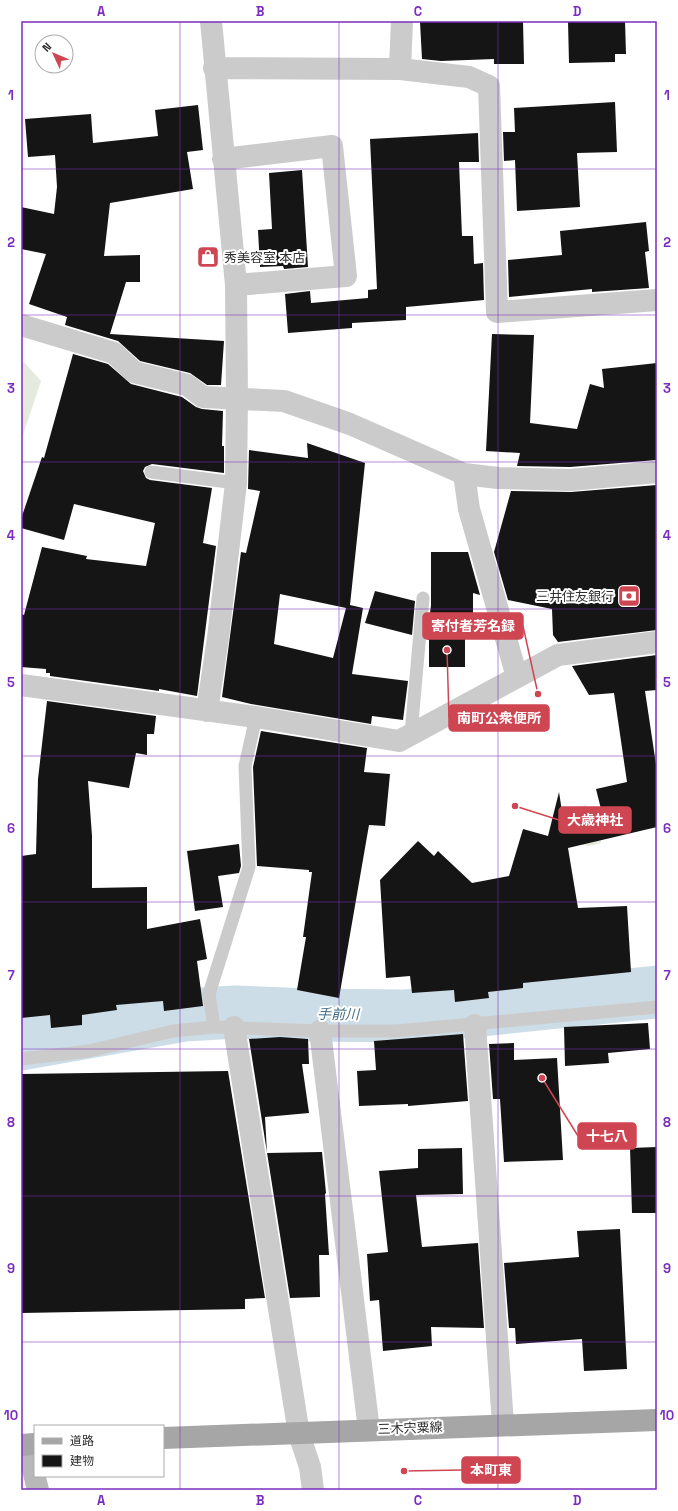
<svg xmlns="http://www.w3.org/2000/svg" width="678" height="1511" font-family="'Space Grotesk','Noto Sans JP',sans-serif">
<style>
.green{fill:#e4eade}
.lines{fill:none;stroke-linecap:round;stroke-linejoin:round}
.river{stroke:#ccdde7;stroke-width:53}
.building{fill:#151515;fill-rule:evenodd}
.lane{stroke:#cbcbcb;stroke-width:13}
.street{stroke:#cbcbcb;stroke-width:22}
.secondary{stroke:#b8b8b8;stroke-width:22}
.primary{stroke:#a6a6a6;stroke-width:22}
.grid{fill:none;stroke:#7b2cbf;stroke-width:1;stroke-opacity:0.55}
.labels{text-anchor:middle;dominant-baseline:central;stroke-width:4;stroke-linejoin:round;paint-order:stroke}
.poi-label{font-size:13px;fill:#2e2e2e;stroke:#fff;text-anchor:start}
.street-label{font-size:13px;fill:#2e2e2e;stroke:#fff}
.water-label{font-size:14px;font-style:italic;fill:#466f86;stroke:#fff}
.leader{fill:none;stroke:#cf4653;stroke-width:1.5}
.callout-dot{fill:#cf4653;stroke:#fff;stroke-width:1.5}
.callout{fill:#cf4653;stroke:#cf4653;stroke-width:1.5}
.callout-label{font-size:14px;text-anchor:middle;font-weight:bold;fill:#fff}
.neatline{fill:none;stroke:#7b2cbf;stroke-width:1.5}
.grid-label{font-size:13px;text-anchor:middle;font-weight:bold;fill:#7b2cbf}
</style>
<rect width="100%" height="100%" fill="#fff"/>
<path class="green" d="M24,362L41,381L21,441V365Z
M586,805L598,822L601,843L589,846L579,844L572,837L569,815L574,808Z"/>
<g class="lines">
<path class="river" d="M21,1044L185,1015L236,1012L310,1015L405,1016L471,1011L657,992"/>
</g>
<path class="building" d="M444,21H523L524,64H494V59L441,61L422,59L420,22Z
M568,21H625L626,54H615V62L569,63Z
M615,102L617,152L577,153L580,207L517,211L515,160L504,161L503,132H515L514,108Z
M198,105L203,150L187,152L193,189L110,203L104,256L140,255V282H126L110,334L224,341L221,385H207L190,373L140,361L118,341L65,325L67,317L29,304L46,254L21,249V207L54,214L57,187L55,155L28,157L25,119L91,114L93,143L158,136L155,110Z
M478,133L479,162H459L462,236H473L474,264L483,263L484,300L406,307V320L352,323V328L288,333L285,294L310,291L311,303L368,298V290L377,289L370,139Z
M302,170L308,267L284,269L283,266L260,267L258,230L272,229L269,173Z
M646,222L649,251L645,252L649,288L592,292V289L509,297L508,260L562,255L560,231Z
M492,334L534,335L530,423L577,429L590,384L604,388L602,369L657,363V460L570,467L517,466L520,453L486,451Z
M73,354L108,364L131,384L182,397L196,407L202,409L223,411L222,446H224V473L152,464L145,467L143,471L146,478L150,480L212,488L203,543L216,546L197,696L159,689V691L50,676V673H46V669L21,667V614L24,615L42,547L87,556L86,559L146,566L155,523L74,504L64,540L21,528V519L42,457L44,458Z
M307,443L365,463L350,605L363,608L352,674L408,681L403,720L372,716L371,724L251,704L222,697L241,552L246,553L260,491L248,489L249,450L308,458ZM280,594L346,608L333,658L274,644Z
M657,485V630L558,642L553,635L552,609L508,600L494,552L511,491L571,492Z
M431,552H468L480,595L473,593V625L465,626V667H429V640L427,639L431,605Z
M375,591L415,601L412,635L365,623Z
M657,655V690L645,691L657,771V827L568,848L578,908L627,906L631,972L523,983V988L488,992L489,998L455,1002L454,990L412,993L410,976L386,978L380,880L418,841L434,856L438,851L472,883L509,876L523,829L548,836L559,792L564,824L607,833L596,789L627,782L614,693L589,695L572,666Z
M47,701L156,716L154,734H147V755L136,753L129,788L88,781L92,836V888L147,887V929L200,919L207,959L197,961L203,1006L164,1011L163,1001L116,1005L117,1010L82,1015V1025L51,1028L50,1015L21,1018V856L36,854L38,779Z
M261,731L367,748L364,772L390,774L385,826L369,825L339,998L297,990L306,937H303L312,872H309V870L257,866L253,767Z
M239,844L241,866L239,873L218,876L223,907L195,911L187,851Z
M648,1023L650,1049L608,1053L609,1063L565,1066L564,1027Z
M463,1034L468,1101L408,1106V1104L359,1106L357,1071L376,1070L374,1041Z
M280,1037L308,1039L309,1064H302L309,1113L265,1117L267,1153L322,1152L326,1193L325,1194L329,1255H319L320,1297L290,1298L249,1039Z
M514,1043V1060L557,1058L563,1160L504,1162L500,1099H493L489,1044Z
M228,1071L265,1298L245,1299V1309L21,1313V1074Z
M657,1147V1213H632L630,1148Z
M462,1148L463,1194L416,1195L422,1247L478,1243L484,1328L431,1327L432,1346L383,1351L379,1300L370,1301L367,1254L388,1252L379,1171L418,1168V1149Z
M620,1229L627,1369L584,1371L582,1339L516,1344L515,1328H509L504,1263L579,1257L577,1231Z"/>
<g class="lines">
<path class="lane" d="M151,472L236,483
M411,734L423,598
M214,1027L209,994L249,867L245,766L256,717
M21,1059L89,1051L173,1031L214,1027L320,1031H397L657,1007"/>
<path class="street" d="M214,68L400,69L469,77L489,86L497,312L657,300
M400,69L402,21
M223,159L332,146L346,276L236,285
M21,325L114,353L134,372L187,385L203,397L284,401L350,424L464,474L498,478L570,480L657,472
M464,474L469,509L517,677
M21,685L256,717L399,741L558,655L657,642
M207,711L218,638L236,483L237,398L236,285L211,21
M475,1025L503,1424
M234,1027L299,1434L310,1467L313,1490
M320,1031L369,1430"/>
<path class="secondary" d="M27,1445L38,1490"/>
<path class="primary" d="M163,1438C328,1433 492,1425 657,1420
M21,1445L35,1444"/>
</g>
<path class="grid" d="M180,21V1490M339,21V1490M498,21V1490M21,169H657M21,315H657M21,462H657M21,609H657M21,756H657M21,902H657M21,1049H657M21,1196H657M21,1342H657"/>
<defs>
<g id="shop-square" transform="scale(1.15)"><rect x="-9" y="-9" width="18" height="18" rx="4" fill="#cf4653" stroke="#fff"/><path d="M-5-2.5h2.3a2.7 3.5 0 0 1 5.4 0H5L5.5 6h-11ZM-1.5-2.5h3a1.5 2.3 0 0 0-3 0Z" fill="#fff"/></g>
<g id="bank-square" transform="scale(1.15)"><rect x="-9" y="-9" width="18" height="18" rx="4" fill="#cf4653" stroke="#fff"/><path d="M-6-4H6V4H-6ZM0-2.3a2.3 2.3 0 1 0 0 4.6a2.3 2.3 0 1 0 0-4.6Z" fill="#fff"/></g>
</defs>
<g fill-rule="evenodd">
<use href="#shop-square" x="208" y="257"/>
<use href="#bank-square" x="629" y="596"/>
</g>
<g class="labels">
<g class="poi-label">
<text x="224" y="257">秀美容室 本店</text>
<text x="614" y="596" text-anchor="end">三井住友銀行</text>
</g>
<g class="street-label">
<text transform="translate(410 1428) rotate(-2)">三木宍粟線</text>
</g>
<g class="water-label">
<text transform="translate(338 1014) rotate(1)">手前川</text>
</g>
</g>
<path class="leader" d="M538 694L523 626M447 650L449 718M515 806L559 820M542 1078L578 1136M404 1471L462 1470"/>
<g class="callout-dot">
<circle cx="538" cy="694" r="4"/>
<circle cx="447" cy="650" r="4"/>
<circle cx="515" cy="806" r="4"/>
<circle cx="542" cy="1078" r="4"/>
<circle cx="404" cy="1471" r="4"/>
</g>
<g class="callout">
<rect x="423" y="613" width="100" height="26" rx="4"/>
<rect x="449" y="705" width="100" height="26" rx="4"/>
<rect x="559" y="807" width="72" height="26" rx="4"/>
<rect x="578" y="1123" width="58" height="26" rx="4"/>
<rect x="462" y="1457" width="58" height="26" rx="4"/>
</g>
<g class="callout-label">
<text x="473" y="631">寄付者芳名録</text>
<text x="499" y="723">南町公衆便所</text>
<text x="595" y="825">大歳神社</text>
<text x="607" y="1141">十七八</text>
<text x="491" y="1475">本町東</text>
</g>
<rect width="678" height="1511" fill="none" stroke="#ffffff" stroke-width="44"/>
<rect x="34" y="1425" width="130" height="52" fill="#ffffff" stroke="#ababab"/>
<rect x="42" y="1438" width="20" height="6" fill="#a6a6a6" stroke="#ababab"/>
<text x="70" y="1445" font-size="12" fill="#2e2e2e">道路</text>
<rect x="42" y="1455" width="20" height="12" fill="#151515" stroke="#ababab"/>
<text x="70" y="1465" font-size="12" fill="#2e2e2e">建物</text>
<g transform="translate(54 54) rotate(314)"><circle r="19" fill="#ffffff" stroke="#ababab"/>
<path d="M0-3L7 15L0 10L-7 15Z" fill="#cf4653"/>
<text y="-6" font-size="11" font-weight="bold" text-anchor="middle" fill="#2e2e2e">N</text>
</g>
<rect x="22" y="22" width="634" height="1467" class="neatline"/>
<g class="grid-label">
<text x="101" y="16">A</text>
<text x="260" y="16">B</text>
<text x="418" y="16">C</text>
<text x="577" y="16">D</text>
<text x="11" y="100">1</text>
<text x="667" y="100">1</text>
<text x="11" y="247">2</text>
<text x="667" y="247">2</text>
<text x="11" y="393">3</text>
<text x="667" y="393">3</text>
<text x="11" y="540">4</text>
<text x="667" y="540">4</text>
<text x="11" y="687">5</text>
<text x="667" y="687">5</text>
<text x="11" y="833">6</text>
<text x="667" y="833">6</text>
<text x="11" y="980">7</text>
<text x="667" y="980">7</text>
<text x="11" y="1127">8</text>
<text x="667" y="1127">8</text>
<text x="11" y="1273">9</text>
<text x="667" y="1273">9</text>
<text x="11" y="1420">10</text>
<text x="667" y="1420">10</text>
<text x="101" y="1505">A</text>
<text x="260" y="1505">B</text>
<text x="418" y="1505">C</text>
<text x="577" y="1505">D</text>
</g>
</svg>
